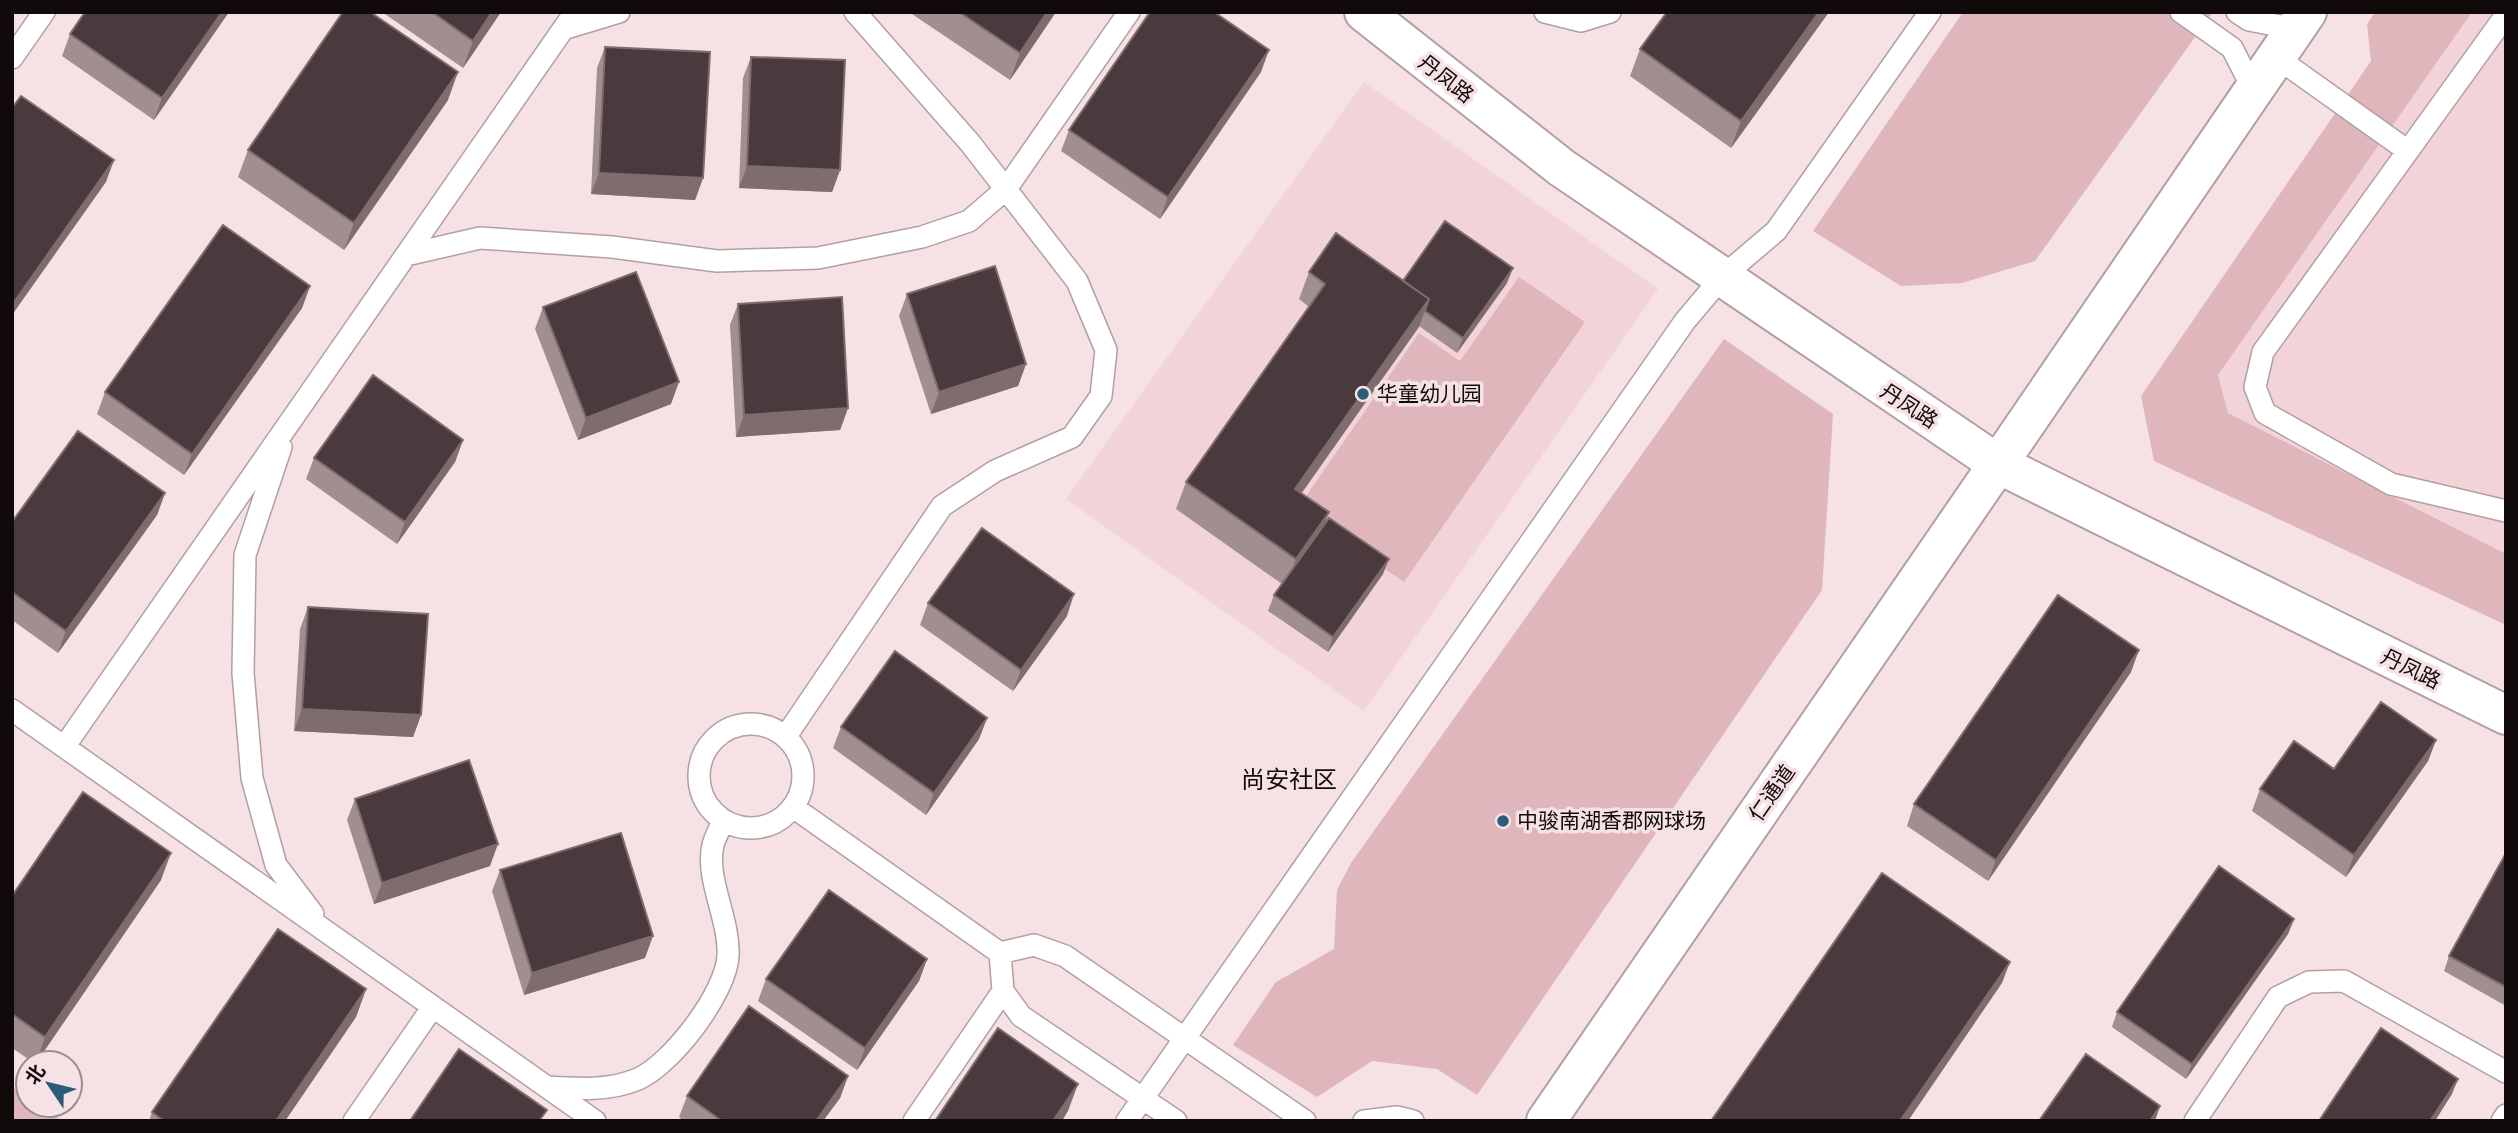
<svg xmlns="http://www.w3.org/2000/svg" width="2518" height="1133" font-family="Roboto,'Noto Sans SC',sans-serif">
<style>
.built{fill:#f2d4d8}
.green{fill:#dfb6bc}
.lines{fill:none;stroke-linecap:round;stroke-linejoin:round}
.service-casing{stroke:#b39fa2;stroke-width:24}
.minor-casing{stroke:#b39fa2;stroke-width:42}
.tertiary-casing{stroke:#b39fa2;stroke-width:42}
.secondary-casing{stroke:#b39fa2;stroke-width:42}
.service{stroke:#fff;stroke-width:21}
.minor{stroke:#fff;stroke-width:38}
.tertiary{stroke:#fff;stroke-width:38}
.secondary{stroke:#fff;stroke-width:38}
.wall{fill:#a08e90}
.shaded-wall{fill:#7e6c6f}
.building{fill:#4b3a3d;stroke:#7e6c6f;stroke-width:2}
.poi-dot{fill:#2b5c7a;stroke:#f6e1e4;stroke-width:2.5}
.labels{text-anchor:middle;dominant-baseline:central;stroke-width:7;stroke-linejoin:round;paint-order:stroke}
.street-label{font-size:21px;fill:#100a0b;stroke:#f6e1e4}
.poi-label{font-size:21px;fill:#100a0b;stroke:#f6e1e4;text-anchor:start}
.quarter-label{font-size:24px;fill:#100a0b;stroke:#f6e1e4}
</style>
<rect width="100%" height="100%" fill="#f6e1e4"/>
<path class="built" d="M2472,12H2506V554L2228,413L2218,375Z
M1364,82L1658,289L1364,711L1066,499Z"/>
<path class="green" d="M1963,12H2213L2035,261L1962,283L1901,286L1813,231Z
M2375,12H2472L2218,375L2228,413L2506,554V625L2154,461L2141,396L2371,61L2367,24Z
M1519,277L1585,322L1404,582L1297,509L1419,333L1460,361Z
M1724,339L1833,414L1822,590L1477,1095L1437,1069L1372,1061L1317,1097L1233,1045L1276,982L1334,949L1337,890L1351,863Z
M12,1087L28,1098V1105H39L62,1121H12Z"/>
<g class="lines">
<g class="service-casing">
<path id="service" d="M1545,12L1581,21L1610,12
M2181,12L2232,48L2254,91
M2237,12L2249,20L2296,29
M2506,15L2263,352L2255,387L2265,413L2391,484L2506,511
M563,29L619,12
M2276,57L2408,151
M12,58L44,12
M406,255L480,238L612,247L717,261L818,258L922,237L969,221L1006,189L1129,12
M281,447L245,555L243,673L252,778L276,865L313,914
M12,710L595,1121
M699 776a52 52 0 1 1 104 0a52 52 0 1 1-104 0Z
M786,736L942,506L995,471L1072,437L1101,396L1106,350L1077,281L970,143L855,12
M64,747L575,12
M793,807L1000,953
M548,1087C579,1089 610,1091 638,1079C672,1064 726,993 728,956C730,919 705,879 713,845C715,837 720,829 723,821
M354,1121L432,1008
M914,1121L1003,991
M1127,1121L1685,321L1723,276L1776,231L1930,12
M1176,1121L1021,1016L1003,991L1000,953L1034,945L1065,956L1305,1121
M1364,1121L1397,1117L1413,1121
M2195,1121L2278,997L2309,982L2344,981L2506,1072
M2502,1121L2506,1115"/>
</g>
<g class="minor-casing">
<path id="minor" d="M1998,464L2307,12"/>
</g>
<g class="tertiary-casing">
<path id="tertiary" d="M1546,1121L1998,464"/>
</g>
<g class="secondary-casing">
<path id="secondary" d="M1364,12L1562,168L1998,464L2506,715"/>
</g>
<use href="#service" class="service"/>
<use href="#minor" class="minor"/>
<use href="#tertiary" class="tertiary"/>
<use href="#secondary" class="secondary"/>
</g>
<path class="wall" d="M85,12H229L154,120L62,56L70,34Z
M382,12H501L463,68Z
M909,12H1056L1010,80Z
M1667,12H1829L1731,148L1630,76L1640,49Z
M605,47L703,178L695,200L591,194L597,68Z
M751,57L840,170L832,192L739,188L743,78Z
M1261,72L1160,219L1061,151L1069,130Z
M448,100L344,250L238,177L248,150Z
M1309,272L1403,281L1507,283L1457,353L1419,326L1302,493L1325,524L1383,574L1328,652L1268,611L1274,595L1282,584L1176,509L1186,482L1309,307L1299,299Z
M310,286L302,308L184,475L97,414L105,392Z
M907,294L1026,364L1018,386L931,414L899,316Z
M738,304L848,408L840,430L736,437L730,325Z
M543,307L671,404L578,440L535,329Z
M463,440L455,462L397,544L306,479L314,458Z
M165,493L157,515L58,653L12,620V522Z
M928,603L1067,616L1013,691L920,625Z
M308,607L421,715L413,737L294,731L300,629Z
M2131,672L1988,881L1907,826L1914,804Z
M987,718L979,739L926,815L833,748L841,727Z
M2436,740L2428,761L2346,877L2252,811L2260,789Z
M355,799L490,866L374,904L347,820Z
M2506,853V1006L2444,971L2449,956Z
M500,870L645,958L524,995L492,891Z
M161,880L36,1063H34L12,1048V896Z
M2294,919L2288,934L2186,1079L2112,1027L2117,1012Z
M927,959L919,981L857,1070L758,1001L766,979Z
M366,989L356,1017L285,1121H149L152,1112Z
M848,1076L840,1098L823,1121H683L679,1117L687,1096Z"/>
<path class="shaded-wall" d="M222,12H229L154,120L162,98Z
M492,12H501L463,68L473,41Z
M1047,12H1056L1010,80L1020,53Z
M1819,12H1829L1731,148L1741,121Z
M1269,50L1261,72L1160,219L1168,197Z
M458,72L448,100L344,250L354,223Z
M114,160L106,182L12,315V305Z
M747,166L840,170L832,192L739,188Z
M599,173L703,178L695,200L591,194Z
M1513,268L1507,283L1457,353L1463,338Z
M310,286L302,308L184,475L192,454Z
M1429,299L1419,327L1285,516L1295,489Z
M1026,364L1018,386L931,414L939,392Z
M679,382L671,404L578,440L586,418Z
M848,408L840,430L736,437L744,415Z
M463,440L455,462L397,544L405,522Z
M165,493L157,515L58,653L66,631Z
M1329,512L1319,540L1286,587L1296,559Z
M1389,559L1383,574L1328,652L1333,637Z
M1074,594L1067,616L1013,691L1021,670Z
M2139,650L2131,672L1988,881L1996,860Z
M302,709L421,715L413,737L294,731Z
M987,718L979,739L926,815L934,793Z
M2436,740L2428,761L2346,877L2354,855Z
M498,844L490,866L374,904L382,883Z
M171,853L161,880L36,1063L45,1037Z
M2294,919L2288,934L2186,1079L2192,1064Z
M653,936L645,958L524,995L532,973Z
M927,959L919,981L857,1070L865,1048Z
M2010,962L2002,983L1908,1121H1900Z
M366,989L356,1017L285,1121H276Z
M848,1076L840,1098L823,1121H816Z
M2458,1079L2452,1094L2435,1121H2430Z
M1078,1084L1068,1111L1062,1121H1053Z
M2160,1106L2155,1121H2150Z"/>
<path class="building" d="M85,12H222L162,98L70,34Z
M343,12H370L458,72L354,223L248,150Z
M432,12H492L473,41Z
M959,12H1047L1020,53Z
M1150,12H1214L1269,50L1168,197L1069,130Z
M1667,12H1819L1741,121L1640,49Z
M605,47L710,52L703,178L599,173Z
M751,57L845,60L840,170L747,166Z
M21,96L114,160L12,305V108Z
M1445,221L1513,268L1463,338L1425,311L1429,299L1403,281Z
M223,225L310,286L192,454L105,392Z
M1336,233L1429,299L1295,489L1329,512L1296,559L1186,482L1325,284L1309,272Z
M995,266L1026,364L939,392L907,294Z
M636,272L679,382L586,418L543,307Z
M842,297L848,408L744,415L738,304Z
M373,375L463,440L405,522L314,458Z
M78,431L165,493L66,631L12,592V522Z
M1329,518L1389,559L1333,637L1274,595Z
M982,528L1074,594L1021,670L928,603Z
M2058,595L2139,650L1996,860L1914,804Z
M308,607L428,614L421,715L302,709Z
M895,651L987,718L934,793L841,727Z
M2381,702L2436,740L2354,855L2260,789L2294,741L2334,769Z
M469,760L498,844L382,883L355,799Z
M83,792L171,853L45,1037L12,1014V896Z
M621,833L653,936L532,973L500,870Z
M2506,853V987L2449,956Z
M2219,866L2294,919L2192,1064L2117,1012Z
M1882,873L2010,962L1900,1121H1711Z
M829,890L927,959L865,1048L766,979Z
M278,929L366,989L276,1121H164L152,1112Z
M749,1006L848,1076L816,1121H722L687,1096Z
M998,1028L1078,1084L1053,1121H935Z
M2381,1028L2458,1079L2430,1121H2319Z
M459,1049L547,1110L539,1121H410Z
M2086,1054L2160,1106L2150,1121H2039Z"/>
<g class="poi-dot">
<circle cx="1363" cy="394" r="7"/>
<circle cx="1503" cy="821" r="7"/>
</g>
<g class="labels">
<g class="street-label">
<text transform="translate(1446 79) rotate(38)">丹凤路</text>
<text transform="translate(1909 406) rotate(33)">丹凤路</text>
<text transform="translate(2411 669) rotate(26)">丹凤路</text>
<text transform="translate(1772 793) rotate(-55)">仁通道</text>
</g>
<g class="poi-label">
<text x="1377" y="394">华童幼儿园</text>
<text x="1517" y="821">中骏南湖香郡网球场</text>
</g>
<g class="quarter-label">
<text x="1289" y="780">尚安社区</text>
</g>
</g>
<rect width="2518" height="1133" fill="none" stroke="#100a0b" stroke-width="28"/>
<g transform="translate(49 1084) rotate(305)"><circle r="33" fill="#f6e1e4" stroke="#9a8b8d" stroke-width="2"/>
<path d="M0-5L12 26L0 18L-12 26Z" fill="#2b5c7a"/>
<text y="-10" font-size="19" font-weight="bold" text-anchor="middle" fill="#100a0b">北</text>
</g>
</svg>
